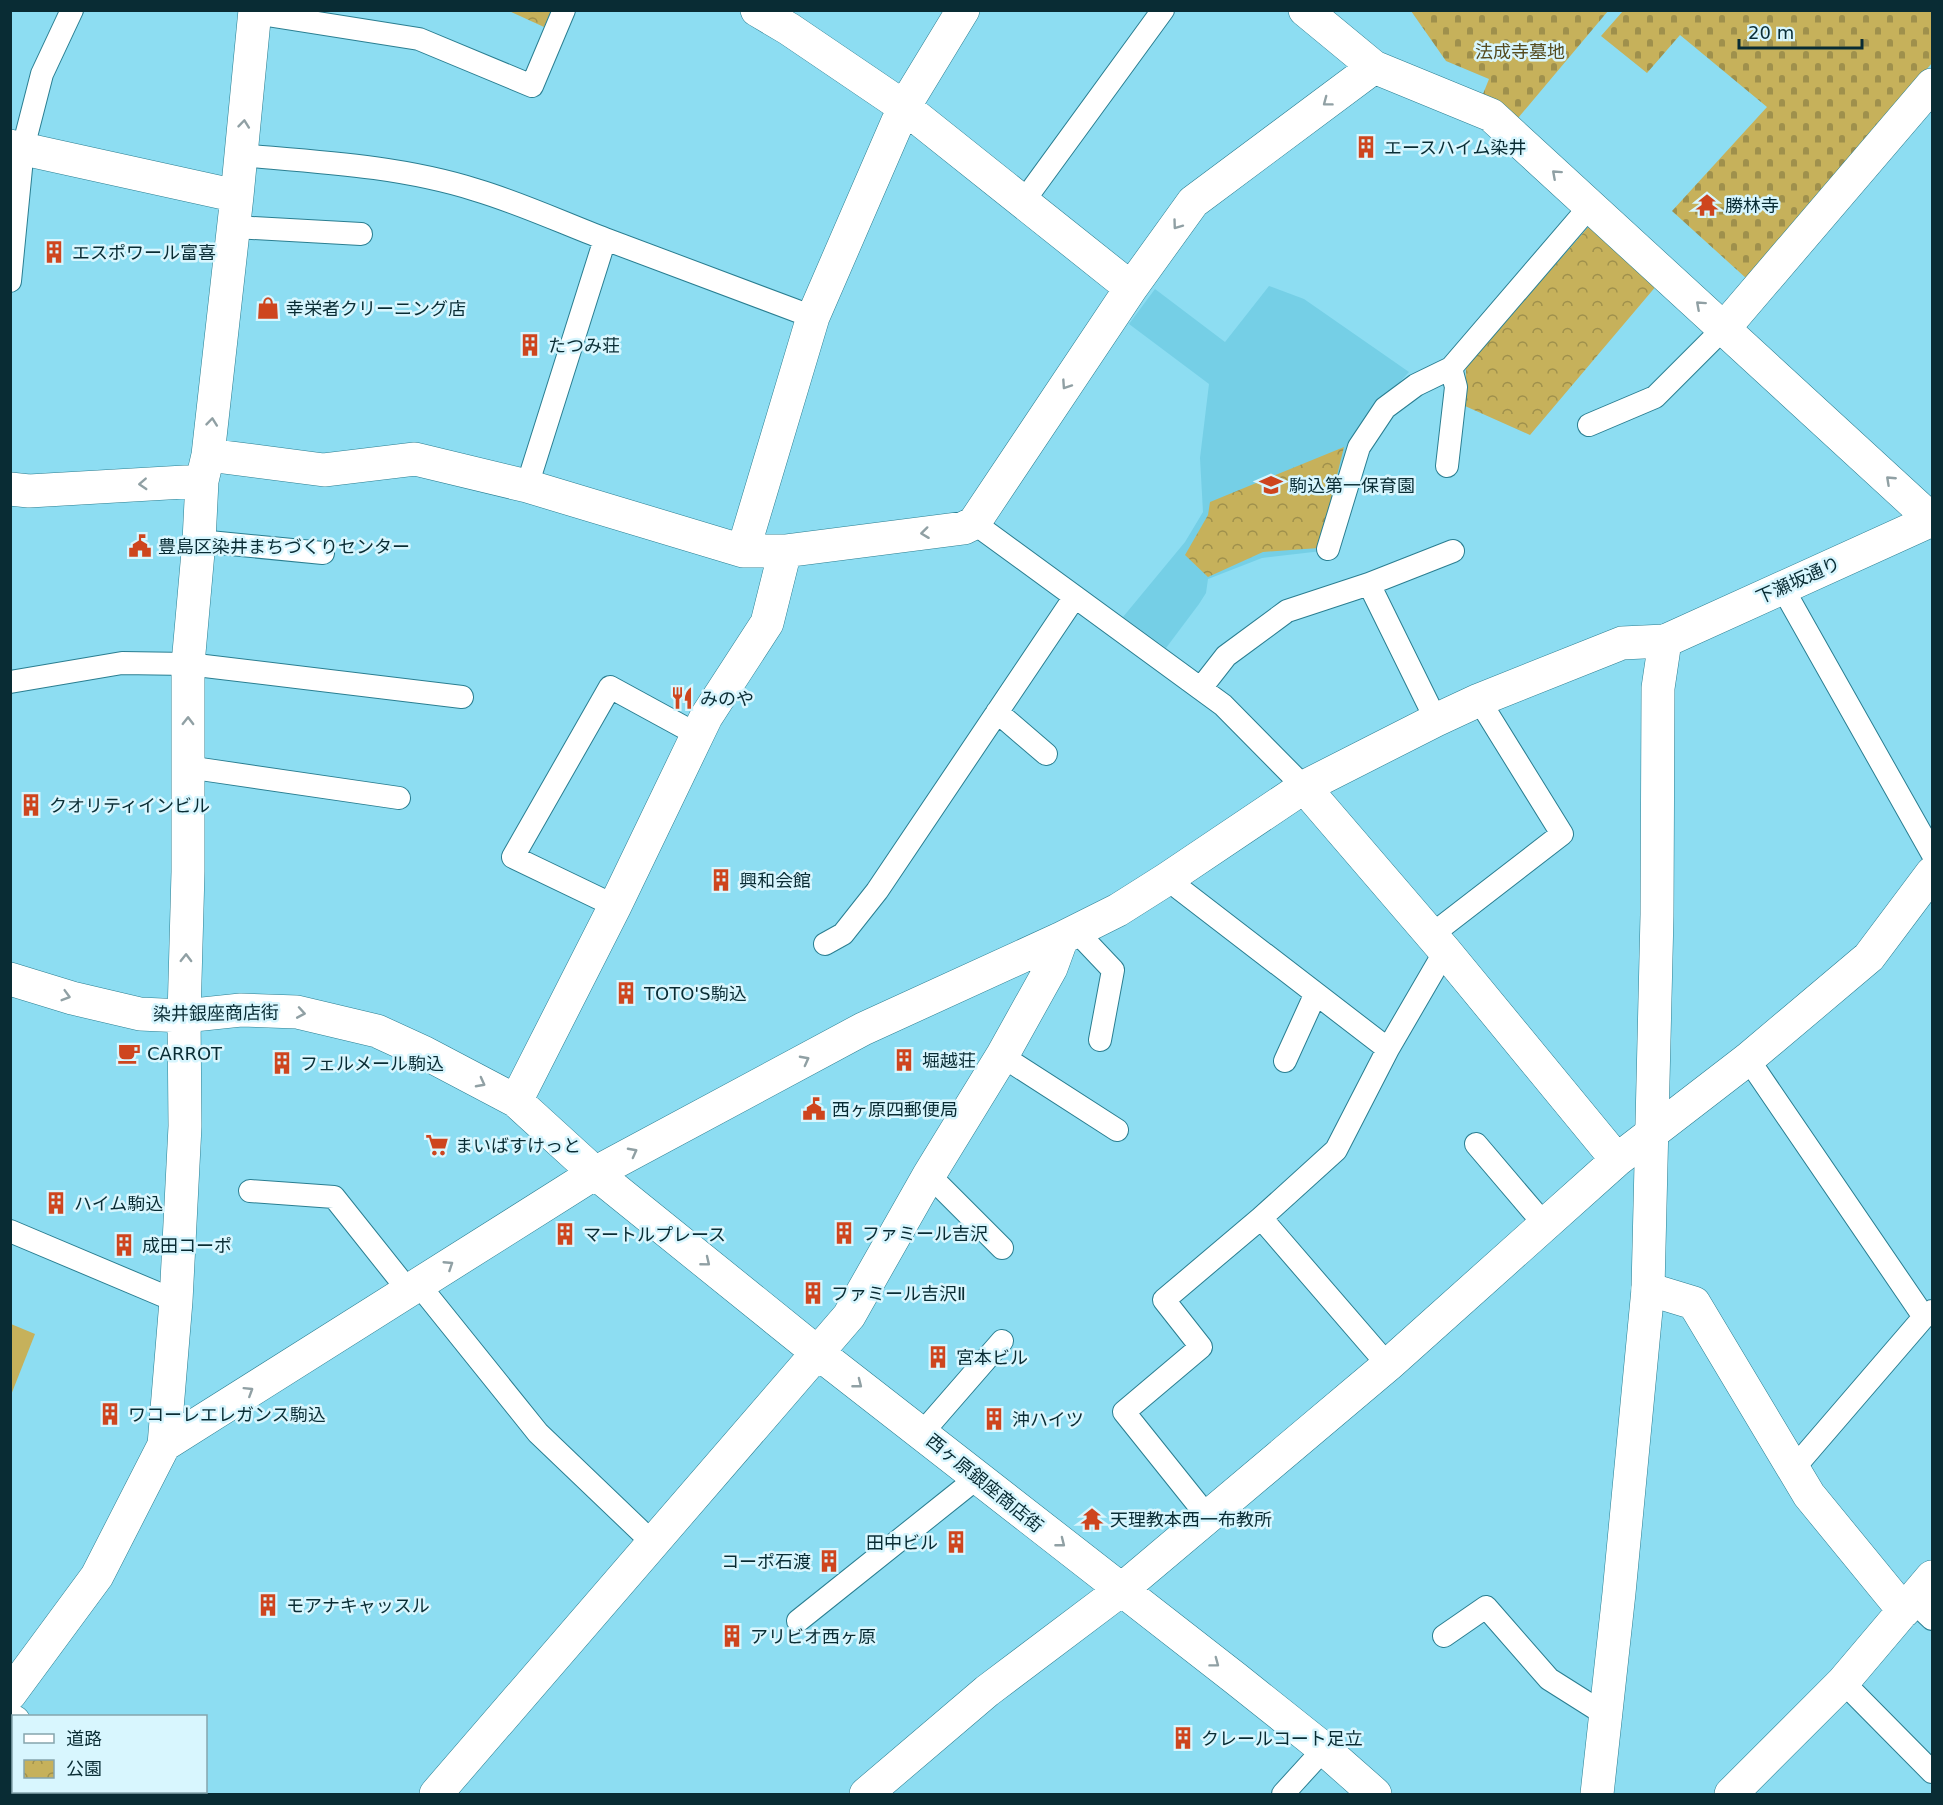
<svg xmlns="http://www.w3.org/2000/svg" width="1943" height="1805" font-family="'DejaVu Sans','Noto Sans JP',sans-serif">
<style>
.built{fill:#75cfe6}
.green{fill:#c6b15b}
.cemetery{fill:url(#cemetery-stones)}
.park{fill:url(#park-crowns)}
.lines{fill:none;stroke-linecap:round;stroke-linejoin:round}
.service-casing{stroke:#2a7e91;stroke-width:24}
.minor-casing{stroke:#2a7e91;stroke-width:34}
.tertiary-casing{stroke:#2a7e91;stroke-width:34}
.service{stroke:#fff;stroke-width:22}
.minor{stroke:#fff;stroke-width:33}
.tertiary{stroke:#fff;stroke-width:33}
.oneway{stroke:#90a0a4}
.labels{text-anchor:middle;dominant-baseline:central;stroke-width:5;stroke-linejoin:round;paint-order:stroke}
.park-label{font-size:18px;fill:#554b1f;stroke:#d8f6fe}
.poi-label{font-size:18px;fill:#092c34;stroke:#d8f6fe;text-anchor:start}
.street-label{font-size:18px;fill:#092c34;stroke:#d8f6fe}
</style>
<defs>
<pattern id="cemetery-stones" width="16" height="16" patternUnits="userSpaceOnUse" patternTransform="scale(1.5)"><rect width="16" height="16" fill="#c6b15b"/><path d="M2 7V4a2 2 0 0 1 4 0v3zM10 15v-3a2 2 0 0 1 4 0v3z" fill="#9f904c"/></pattern>
<pattern id="park-crowns" width="20" height="18" patternUnits="userSpaceOnUse" patternTransform="scale(1.5)"><rect width="20" height="18" fill="#c6b15b"/><path d="M2 6a3 3 0 1 1 6 0M12 15a3 3 0 1 1 6 0" fill="none" stroke="#9f904c"/></pattern>
</defs>
<rect width="100%" height="100%" fill="#8dddf2"/>
<path class="built" d="M1269,286L1304,299L1409,372L1379,405L1322,551L1262,558L1208,579L1206,593L1199,604L1166,648L1123,617L1185,542L1203,512L1200,458L1209,384L1129,324L1155,289L1225,342Z"/>
<path class="green" d="M11,1324L35,1334L11,1395Z"/>
<path class="cemetery" d="M1411,11H1608L1513,124L1481,99L1489,79L1446,61Z
M1623,11H1932V63L1747,279L1672,211L1767,107L1680,35L1647,73L1601,36Z"/>
<path class="park" d="M509,11H551L544,27Z
M1590,225L1657,285L1530,435L1465,406L1466,367Z
M1344,447L1319,548L1263,552L1208,577L1185,555L1208,515L1210,502Z"/>
<g class="lines">
<g class="service-casing">
<path id="service" d="M255,13L419,39L532,86L564,10
M240,155C319,162 400,166 476,190C520,203 563,223 605,239
M1023,202L1163,10
M234,227L361,234
M10,281L23,148L42,74L72,10
M1589,425L1655,397L1725,327
M1447,466L1456,387L1451,368
M527,486L605,239L813,317
M974,523L1223,705L1304,787
M199,541L323,553
M1328,549L1359,447L1385,408L1416,385L1451,368L1591,205
M1369,584L1453,551
M1782,587L1932,853
M10,682L122,663L188,664L462,697
M1201,688L1226,656L1287,611L1369,584L1436,720
M997,712L1046,754
M187,767L399,798
M1167,879L1388,1049
M615,906L513,857L610,687L698,735
M1076,931L1113,970L1100,1040
M1430,936L1562,834L1479,700
M825,944L843,934L877,891L1074,598
M1002,1056L1117,1130
M1748,1059L1924,1317
M1285,1061L1315,995
M1476,1144L1545,1225
M929,1175L1002,1248
M250,1191L334,1197L408,1290
M1261,1218L1388,1365
M10,1231L176,1301
M419,1285L538,1433L653,1543
M922,1433L1002,1341
M1794,1468L1924,1317L1932,1311
M1208,1517L1124,1412L1201,1347L1164,1300L1261,1218L1336,1150L1388,1049L1445,951
M1913,1601L1932,1619
M798,1621L977,1478
M1444,1636L1486,1607L1549,1679L1606,1715
M1843,1682L1932,1772
M13,1794L15,1792
M1283,1794L1324,1749"/>
</g>
<g class="minor-casing">
<path id="minor" d="M757,10L789,29L904,107L963,10
M1305,10L1374,67L1491,115L1932,520
M10,146L237,196
M1725,327L1932,85
M208,455L324,470L415,459L527,486L743,551H785L964,528L974,523L1131,288L1193,202L1374,67
M10,489L29,491L202,481
M743,551L813,317L904,107L1131,288
M1304,787L1445,951L1617,1160
M10,979L72,998L140,1014L184,1016L241,1010L297,1012L377,1031L425,1053L516,1101L595,1173L818,1353L1235,1678L1324,1749L1375,1794
M516,1101L615,906L706,717L767,623L785,551
M1648,1289L1694,1303L1809,1495L1904,1611
M164,1445L595,1173L863,1029L1062,938L1118,910L1167,879L1304,787L1436,720L1479,700L1622,643L1665,641
M10,1694L97,1576L164,1445L176,1301L185,1126L184,1016L188,872V664L199,541L202,481L208,455L237,196L255,10
M436,1794L849,1316L929,1175L1002,1056L1051,968L1062,938
M866,1794L987,1691L1121,1590L1388,1365L1617,1160L1748,1059L1869,957L1932,873
M1731,1794L1843,1682L1932,1577"/>
</g>
<g class="tertiary-casing">
<path id="tertiary" d="M10,1720L14,1722
M102,1792L106,1794
M1597,1794L1619,1593L1648,1289L1657,915L1658,688L1665,641L1932,520"/>
</g>
<use href="#service" class="service"/>
<use href="#minor" class="minor"/>
<use href="#tertiary" class="tertiary"/>
</g>
<defs><path id="oneway-chevron" d="M-2-3.5L2.5 0L-2 3.5" fill="none" stroke-width="1.6" stroke-linecap="round" stroke-linejoin="round" transform="scale(1.5)"/></defs>
<g class="oneway">
<use href="#oneway-chevron" transform="translate(1327 102) rotate(143)"/>
<use href="#oneway-chevron" transform="translate(244 124) rotate(-84)"/>
<use href="#oneway-chevron" transform="translate(1556 174) rotate(-138)"/>
<use href="#oneway-chevron" transform="translate(1177 225) rotate(126)"/>
<use href="#oneway-chevron" transform="translate(1700 305) rotate(-138)"/>
<use href="#oneway-chevron" transform="translate(1066 385) rotate(124)"/>
<use href="#oneway-chevron" transform="translate(212 422) rotate(-84)"/>
<use href="#oneway-chevron" transform="translate(1890 480) rotate(-137)"/>
<use href="#oneway-chevron" transform="translate(143 484) rotate(177)"/>
<use href="#oneway-chevron" transform="translate(925 533) rotate(173)"/>
<use href="#oneway-chevron" transform="translate(188 721) rotate(-89)"/>
<use href="#oneway-chevron" transform="translate(186 958) rotate(-89)"/>
<use href="#oneway-chevron" transform="translate(66 996) rotate(16)"/>
<use href="#oneway-chevron" transform="translate(301 1013) rotate(10)"/>
<use href="#oneway-chevron" transform="translate(805 1060) rotate(-28)"/>
<use href="#oneway-chevron" transform="translate(481 1083) rotate(28)"/>
<use href="#oneway-chevron" transform="translate(633 1152) rotate(-28)"/>
<use href="#oneway-chevron" transform="translate(706 1262) rotate(39)"/>
<use href="#oneway-chevron" transform="translate(449 1265) rotate(-33)"/>
<use href="#oneway-chevron" transform="translate(858 1384) rotate(38)"/>
<use href="#oneway-chevron" transform="translate(249 1391) rotate(-32)"/>
<use href="#oneway-chevron" transform="translate(1061 1543) rotate(38)"/>
<use href="#oneway-chevron" transform="translate(1215 1663) rotate(37)"/>
</g>
<defs>
<g id="building-bare" transform="scale(1.8)"><path d="M-4-6H4V6H1V3H-1V6H-4ZM-2.5-4.3h1.7v1.8h-1.7ZM.8-4.3h1.7v1.8H.8ZM-2.5-1h1.7V.8h-1.7ZM.8-1h1.7V.8H.8Z" fill="#ce451e" stroke="#d8f6fe" stroke-width="2.5" paint-order="stroke"/></g>
<g id="temple-bare" transform="scale(1.8)"><path d="M0-6L5-2H3V0L6.5 2.5H4V6H1.5V3h-3V6H-4V2.5H-6.5L-3 0V-2H-5Z" fill="#ce451e" stroke="#d8f6fe" stroke-width="2.5" paint-order="stroke"/></g>
<g id="shop-bare" transform="scale(1.8)"><path d="M-5-2.5h2.3a2.7 3.5 0 0 1 5.4 0H5L5.5 6h-11ZM-1.5-2.5h3a1.5 2.3 0 0 0-3 0Z" fill="#ce451e" stroke="#d8f6fe" stroke-width="2.5" paint-order="stroke"/></g>
<g id="school-bare" transform="scale(1.8)"><path d="M0-5L7-2L0 1L-7-2ZM-4 1L0 2.5L4 1V4Q0 6-4 4Z" fill="#ce451e" stroke="#d8f6fe" stroke-width="2.5" paint-order="stroke"/></g>
<g id="civic-bare" transform="scale(1.8)"><path d="M-.6-6.5H3V-4.5H.6V-3L4-1V1h2V6H-6V1h2V-1L-.6-3ZM-1.2 2.5V6h2.4V2.5Z" fill="#ce451e" stroke="#d8f6fe" stroke-width="2.5" paint-order="stroke"/></g>
<g id="restaurant-bare" transform="scale(1.8)"><path d="M-5-6h1v4h1v-4h1v4h1v-4h1v5L-1.5 .5V6h-2V.5L-5-1ZM5-6V6H3V1.5H1.5Q1.5-4 5-6Z" fill="#ce451e" stroke="#d8f6fe" stroke-width="2.5" paint-order="stroke"/></g>
<g id="cafe-bare" transform="scale(1.8)"><path d="M-5.5-4.5H6V0H3Q3 3.5 0 3.5H-2.5Q-5.5 3.5-5.5 0ZM3-3.2v2h1.7v-2ZM-6 4.5H4V6H-6Z" fill="#ce451e" stroke="#d8f6fe" stroke-width="2.5" paint-order="stroke"/></g>
<g id="supermarket-bare" transform="scale(1.8)"><path d="M-6-5.5h2.5l.6 2H6L4.5 2H-2.5L-4.4-4H-6ZM-1.5 3.2a1.3 1.3 0 1 0 .1 0ZM3 3.2a1.3 1.3 0 1 0 .1 0Z" fill="#ce451e" stroke="#d8f6fe" stroke-width="2.5" paint-order="stroke"/></g>
</defs>
<g fill-rule="evenodd">
<use href="#building-bare" x="1366" y="147"/>
<use href="#temple-bare" x="1707" y="205"/>
<use href="#building-bare" x="54" y="252"/>
<use href="#shop-bare" x="268" y="308"/>
<use href="#building-bare" x="530" y="345"/>
<use href="#school-bare" x="1271" y="485"/>
<use href="#civic-bare" x="140" y="546"/>
<use href="#restaurant-bare" x="682" y="698"/>
<use href="#building-bare" x="31" y="805"/>
<use href="#building-bare" x="721" y="880"/>
<use href="#building-bare" x="626" y="993"/>
<use href="#cafe-bare" x="129" y="1053"/>
<use href="#building-bare" x="904" y="1060"/>
<use href="#building-bare" x="282" y="1063"/>
<use href="#civic-bare" x="814" y="1109"/>
<use href="#supermarket-bare" x="437" y="1145"/>
<use href="#building-bare" x="56" y="1203"/>
<use href="#building-bare" x="844" y="1233"/>
<use href="#building-bare" x="565" y="1234"/>
<use href="#building-bare" x="124" y="1245"/>
<use href="#building-bare" x="813" y="1293"/>
<use href="#building-bare" x="938" y="1357"/>
<use href="#building-bare" x="110" y="1414"/>
<use href="#building-bare" x="994" y="1419"/>
<use href="#temple-bare" x="1092" y="1519"/>
<use href="#building-bare" x="956" y="1542"/>
<use href="#building-bare" x="829" y="1561"/>
<use href="#building-bare" x="268" y="1605"/>
<use href="#building-bare" x="732" y="1636"/>
<use href="#building-bare" x="1183" y="1738"/>
</g>
<g class="labels">
<g class="park-label">
<text x="1520" y="51">法成寺墓地</text>
</g>
<g class="poi-label">
<text x="1384" y="147">エースハイム染井</text>
<text x="1725" y="205">勝林寺</text>
<text x="72" y="252">エスポワール富喜</text>
<text x="286" y="308">幸栄者クリーニング店</text>
<text x="548" y="345">たつみ荘</text>
<text x="1289" y="485">駒込第一保育園</text>
<text x="158" y="546">豊島区染井まちづくりセンター</text>
<text x="700" y="698">みのや</text>
<text x="49" y="805">クオリティインビル</text>
<text x="739" y="880">興和会館</text>
<text x="644" y="993">TOTO'S駒込</text>
<text x="147" y="1053">CARROT</text>
<text x="922" y="1060">堀越荘</text>
<text x="300" y="1063">フェルメール駒込</text>
<text x="832" y="1109">西ヶ原四郵便局</text>
<text x="455" y="1145">まいばすけっと</text>
<text x="74" y="1203">ハイム駒込</text>
<text x="862" y="1233">ファミール吉沢</text>
<text x="583" y="1234">マートルプレース</text>
<text x="142" y="1245">成田コーポ</text>
<text x="831" y="1293">ファミール吉沢Ⅱ</text>
<text x="956" y="1357">宮本ビル</text>
<text x="128" y="1414">ワコーレエレガンス駒込</text>
<text x="1012" y="1419">沖ハイツ</text>
<text x="1110" y="1519">天理教本西一布教所</text>
<text x="938" y="1542" text-anchor="end">田中ビル</text>
<text x="811" y="1561" text-anchor="end">コーポ石渡</text>
<text x="286" y="1605">モアナキャッスル</text>
<text x="750" y="1636">アリビオ西ヶ原</text>
<text x="1201" y="1738">クレールコート足立</text>
</g>
<g class="street-label">
<text transform="translate(1798 580) rotate(-24)">下瀬坂通り</text>
<text transform="translate(216 1013) rotate(-1)">染井銀座商店街</text>
<text transform="translate(985 1483) rotate(39)">西ヶ原銀座商店街</text>
</g>
</g>
<rect width="1943" height="1805" fill="none" stroke="#092c34" stroke-width="24"/>
<rect x="12" y="1715" width="195" height="78" fill="#d8f6fe" stroke="#85a5ad" stroke-width="1.5"/>
<rect x="24" y="1734" width="30" height="9" fill="#ffffff" stroke="#85a5ad" stroke-width="1.5"/>
<text x="66" y="1745" font-size="18" fill="#092c34">道路</text>
<rect x="24" y="1760" width="30" height="18" fill="url(#park-crowns)" stroke="#85a5ad" stroke-width="1.5"/>
<text x="66" y="1775" font-size="18" fill="#092c34">公園</text>
<path d="M1739 39v9h123v-9" fill="none" stroke="#092c34" stroke-width="3"/>
<text x="1748" y="39" font-size="18" fill="#092c34" stroke="#d8f6fe" stroke-width="4.5" paint-order="stroke">20 m</text>
</svg>
